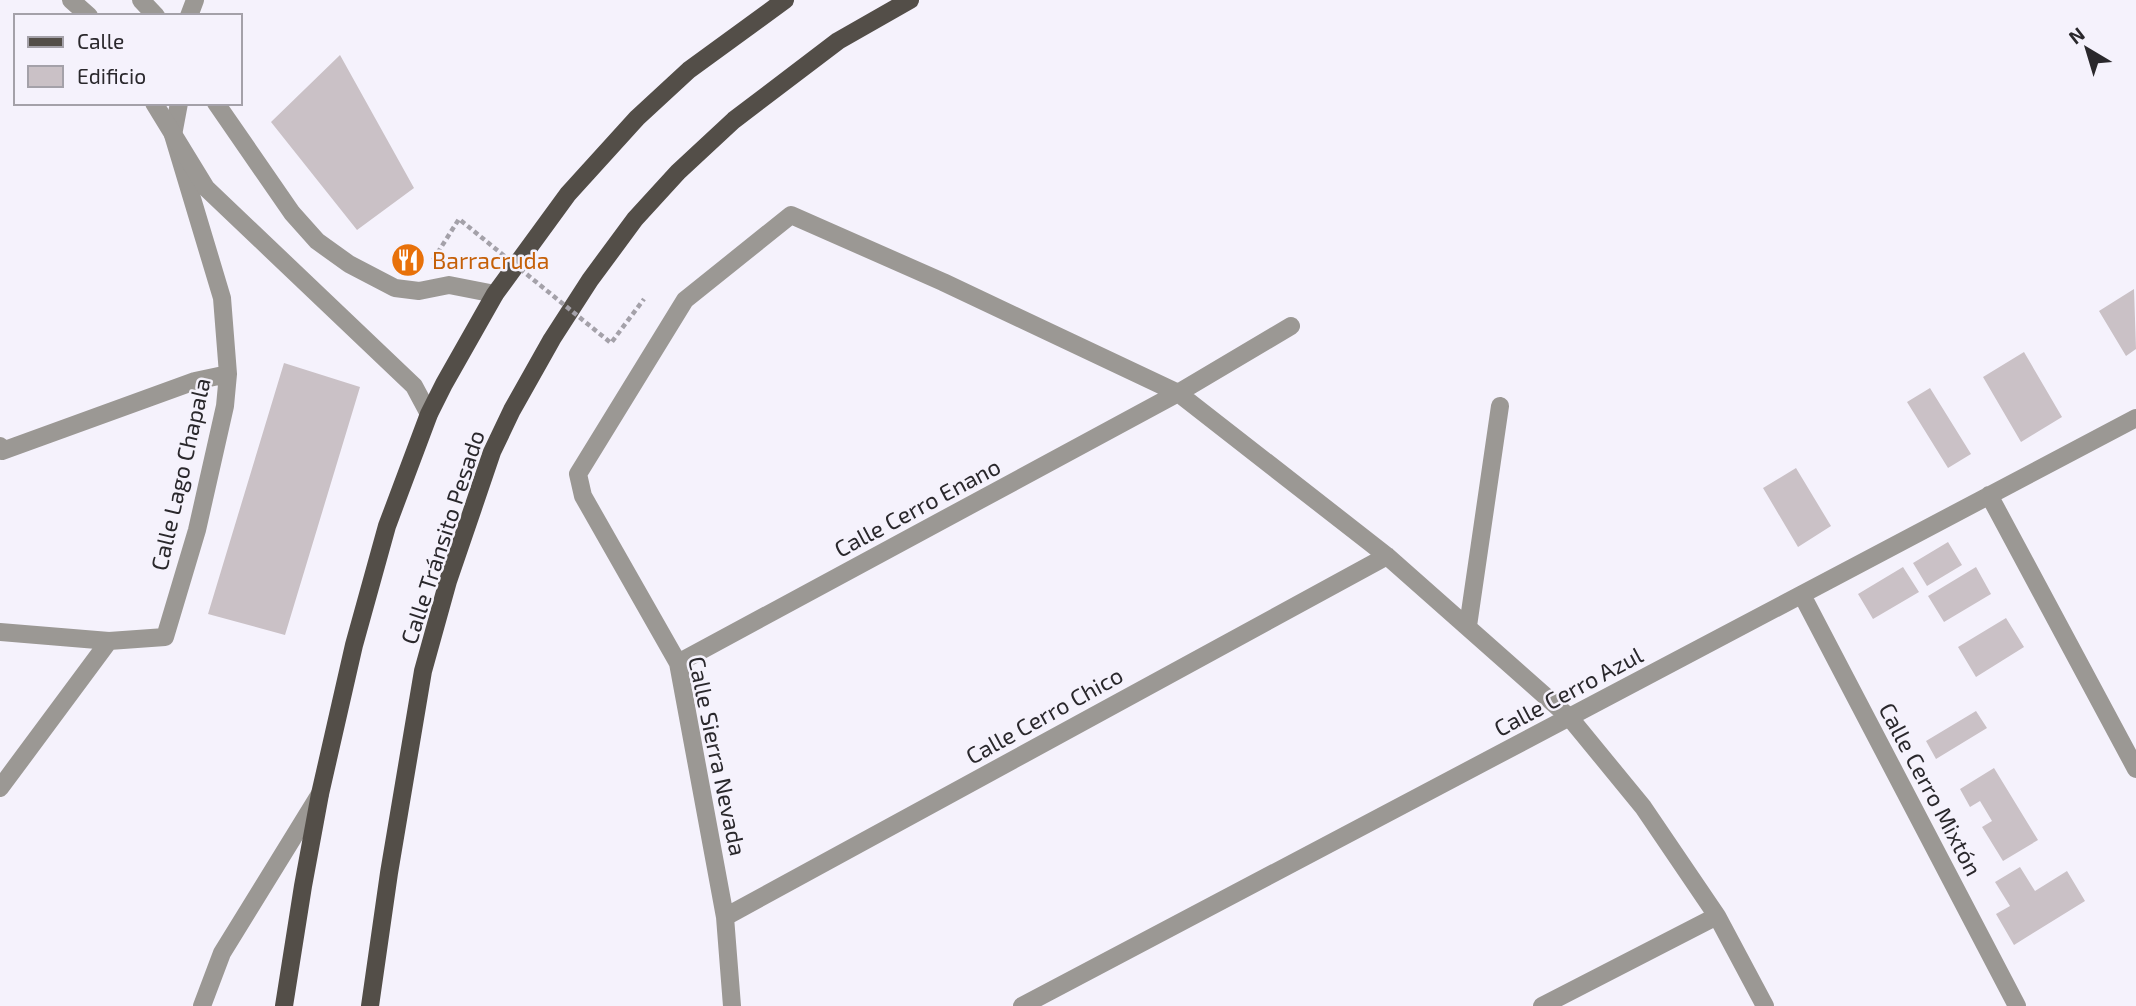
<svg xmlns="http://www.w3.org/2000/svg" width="2136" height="1006" font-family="'Exo 2',sans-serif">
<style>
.building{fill:#cac1c6}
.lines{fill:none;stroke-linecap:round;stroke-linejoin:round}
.service{stroke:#9b9894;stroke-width:18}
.minor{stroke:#9b9894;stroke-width:18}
.tertiary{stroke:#9b9894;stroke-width:18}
.primary{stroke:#534e48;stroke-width:18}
.path-bridge{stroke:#a4a1a9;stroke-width:4.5;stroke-dasharray:5 3.5;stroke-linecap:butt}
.labels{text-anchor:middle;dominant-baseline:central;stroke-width:5;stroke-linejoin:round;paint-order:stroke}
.food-label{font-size:23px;fill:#c56008;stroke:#f5f2fc;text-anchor:start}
.street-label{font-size:23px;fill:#2a282c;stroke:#f5f2fc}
</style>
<rect width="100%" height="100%" fill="#f5f2fc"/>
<path class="building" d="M340,55L414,188L357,230L271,122Z
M2134,289L2136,349L2126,356L2099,311Z
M2024,352L2062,417L2021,442L1983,377Z
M284,363L360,387L285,635L208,614Z
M1930,388L1971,454L1948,468L1907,402Z
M1796,468L1831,526L1798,547L1763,488Z
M1948,542L1962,565L1927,586L1913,563Z
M1903,567L1919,592L1873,619L1858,594Z
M1976,567L1991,594L1944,622L1928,596Z
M2006,618L2024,647L1976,677L1958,647Z
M1976,711L1987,728L1936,759L1926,741Z
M1994,768L2038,840L2003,861L1982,827L1992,821L1980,801L1970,807L1960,789Z
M2020,867L2035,891L2067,871L2085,901L2014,945L1996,914L2010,906L1995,882Z"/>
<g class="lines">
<path class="service" d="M202,1006L222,953L320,794"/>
<path class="minor" d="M189,16L195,0
M0,446L2,451L195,381L228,374
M1989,495L2136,769
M1802,595L2017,1006
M1468,626L1500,406
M0,632L109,641L165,637L197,530L225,406L228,374L222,298L173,135L179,103
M678,663L1178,393L1291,326
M0,788L109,641
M725,917L1387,556
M732,1006L725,917L678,663L583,496L578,474L685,300L791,215L943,282L1178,393L1387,556L1570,718L1643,807L1717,916L1765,1006
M1022,1006L2136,418
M1542,1006L1717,916"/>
<path class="tertiary" d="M71,0L89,16
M141,0L156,16
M154,103L206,188L414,386L429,414
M216,103L292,213L317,241L349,264L395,288L419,291L449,285L495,294"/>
<path class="primary" d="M284,1006L303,886L320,794L354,645L387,526L429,414L444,384L495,294L568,194L637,118L689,70L785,0
M370,1006L389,873L423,671L448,581L473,508L492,452L512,410L552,339L590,280L635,219L678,172L734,120L838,41L910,0"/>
<path class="path-bridge" d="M433,260L459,219L611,343L644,299"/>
</g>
<defs>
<g id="restaurant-disc" transform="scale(1.75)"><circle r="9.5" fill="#e8710a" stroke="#f5f2fc"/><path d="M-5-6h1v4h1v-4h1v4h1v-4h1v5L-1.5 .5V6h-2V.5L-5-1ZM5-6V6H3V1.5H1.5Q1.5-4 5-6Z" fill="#fff"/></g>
</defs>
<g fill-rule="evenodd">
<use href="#restaurant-disc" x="408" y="260"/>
</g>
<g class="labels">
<g class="food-label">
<text x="432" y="260">Barracruda</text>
</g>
<g class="street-label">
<text transform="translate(180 474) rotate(-77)">Calle Lago Chapala</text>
<text transform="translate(917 507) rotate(-28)">Calle Cerro Enano</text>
<text transform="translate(442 537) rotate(-72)">Calle Tránsito Pesado</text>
<text transform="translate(1568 691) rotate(-28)">Calle Cerro Azul</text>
<text transform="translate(1044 715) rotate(-29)">Calle Cerro Chico</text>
<text transform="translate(718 756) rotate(78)">Calle Sierra Nevada</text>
<text transform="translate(1931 789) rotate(62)">Calle Cerro Mixtón</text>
</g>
</g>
<rect x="14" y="14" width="228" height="91" fill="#f5f2fc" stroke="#a4a1a9" stroke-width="2"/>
<rect x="28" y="37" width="35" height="10" fill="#534e48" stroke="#a4a1a9" stroke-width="2"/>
<text x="77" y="49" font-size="21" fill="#2a282c">Calle</text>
<rect x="28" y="66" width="35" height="21" fill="#cac1c6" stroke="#a4a1a9" stroke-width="2"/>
<text x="77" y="84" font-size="21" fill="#2a282c">Edificio</text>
<g transform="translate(2087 49) rotate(322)" stroke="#f5f2fc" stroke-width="5" paint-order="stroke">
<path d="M0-5L12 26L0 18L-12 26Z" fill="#2a282c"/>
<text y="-10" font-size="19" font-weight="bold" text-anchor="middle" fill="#2a282c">N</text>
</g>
</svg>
